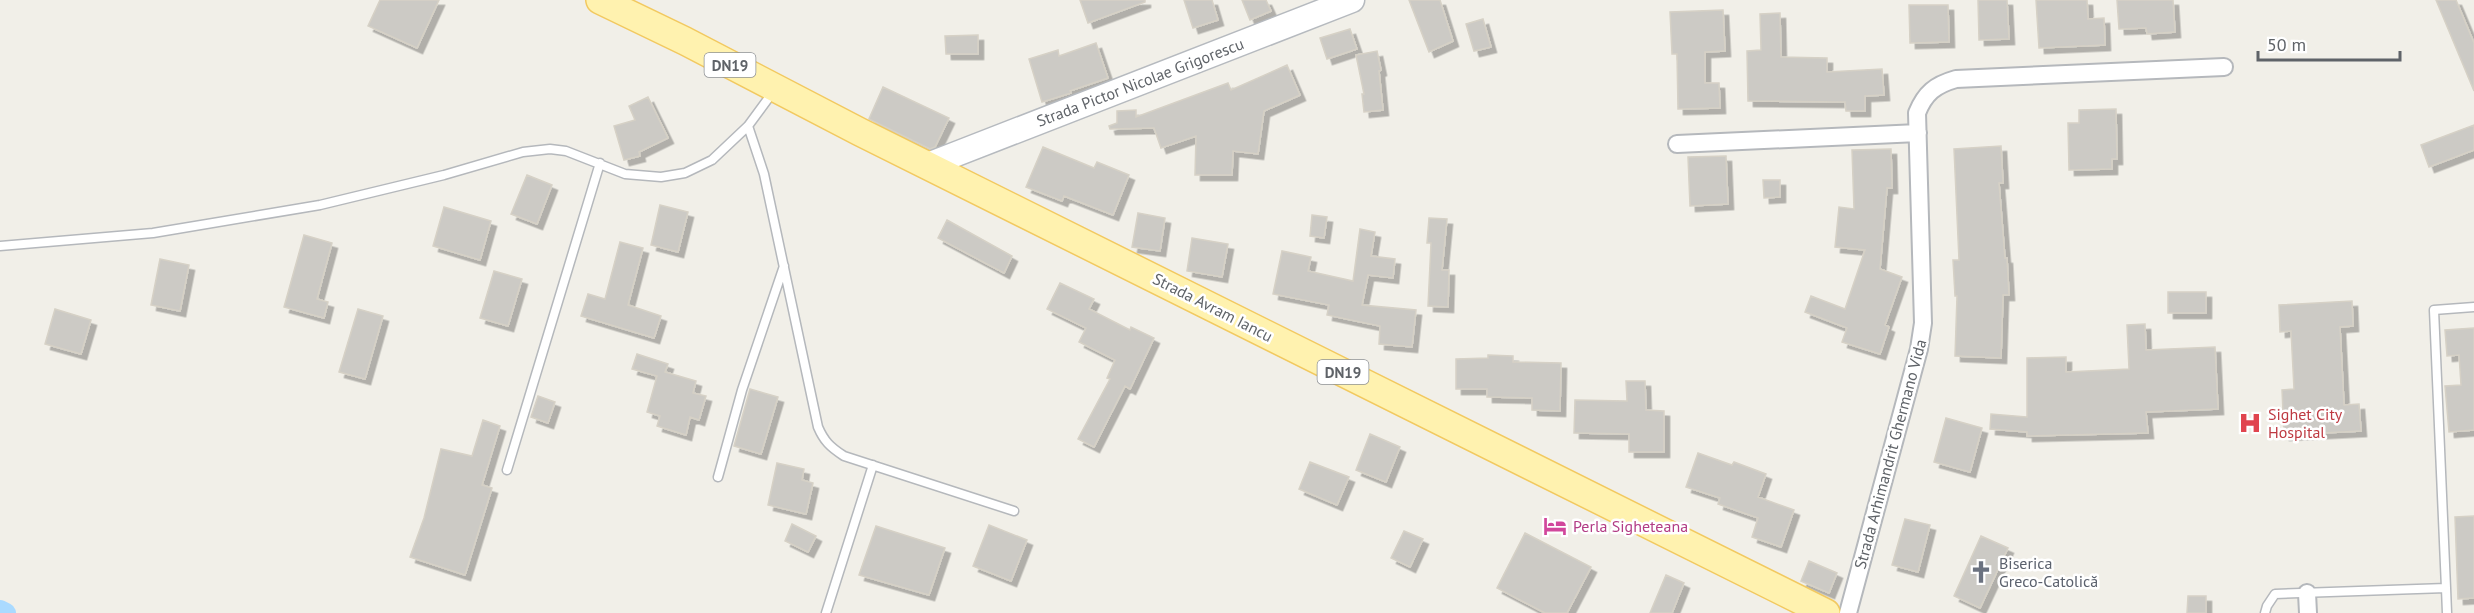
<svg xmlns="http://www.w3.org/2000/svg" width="2474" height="613" font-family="'PT Sans',sans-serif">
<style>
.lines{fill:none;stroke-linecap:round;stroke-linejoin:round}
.canal{stroke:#aadaff;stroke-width:20}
.building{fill:#cccac5;stroke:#d6d1c6;stroke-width:1.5;filter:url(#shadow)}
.lane-casing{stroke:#b5b8bc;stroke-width:11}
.street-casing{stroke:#b5b8bc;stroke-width:20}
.secondary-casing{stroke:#b6babf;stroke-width:27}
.primary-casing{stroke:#f2c960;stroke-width:30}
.lane{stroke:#fff;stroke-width:8}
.street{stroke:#fff;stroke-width:16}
.secondary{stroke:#fff;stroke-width:24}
.primary{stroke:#fff2af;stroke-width:27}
.labels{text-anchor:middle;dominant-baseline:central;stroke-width:5;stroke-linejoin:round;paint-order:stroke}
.shield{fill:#fff;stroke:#8f9295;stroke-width:1.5}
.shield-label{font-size:15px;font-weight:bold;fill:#5f6368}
.street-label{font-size:16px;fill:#5f6368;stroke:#fff}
.health-label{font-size:16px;fill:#be3a42;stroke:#fff;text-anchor:start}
.hotel-label{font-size:16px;fill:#b23c85;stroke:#fff;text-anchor:start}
.worship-label{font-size:16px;fill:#5b616d;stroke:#fff;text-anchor:start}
</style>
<defs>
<filter id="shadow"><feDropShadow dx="5.5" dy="5.5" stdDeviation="0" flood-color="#0004"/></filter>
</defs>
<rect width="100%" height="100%" fill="#f1efe8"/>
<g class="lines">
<path class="canal" d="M0,610L6,613"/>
</g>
<path class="building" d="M380,0H439L417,48L368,26Z
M1080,0H1145V2L1088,23Z
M1184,0H1212L1218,20L1193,28Z
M1242,0H1266L1271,11L1250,20Z
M1409,0H1440L1453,41L1429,52Z
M1978,0H2007L2009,39L1979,40Z
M2036,0H2087L2088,19L2104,18L2105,45L2039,48Z
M2117,0H2173L2175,32L2147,34L2146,28L2119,29Z
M2436,0H2456L2474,43V91Z
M1909,5H1948L1949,42L1910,43Z
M1723,10L1725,51L1705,52V83H1719L1720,108L1678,109L1677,54H1672L1670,12Z
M1780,13L1781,57L1827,58V72L1882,69L1884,95L1865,96V111H1846L1845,102L1748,101L1747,51L1761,50L1760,14Z
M1483,19L1491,47L1474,51L1466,24Z
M1350,29L1357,49L1327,59L1320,38Z
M978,35V54H946L945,36Z
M1096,43L1108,78L1070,91L1071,93L1042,102L1029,59L1058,50L1059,56Z
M1377,51L1381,70L1379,71L1383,110L1364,112L1362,94H1364L1356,55Z
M1287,65L1300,95L1264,111L1258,154L1233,151L1232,175H1195L1196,136L1161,148L1154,128L1110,129L1109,126L1117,123V111L1136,110V117L1228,83L1231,90Z
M883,87L949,118L935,147L930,149L869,119Z
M648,97L668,138L639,152L640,156L624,160L614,126L635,120L629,106Z
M2116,109L2117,159H2112V169L2069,170L2068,123H2079V110Z
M2474,125V150L2429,167L2421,145Z
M2001,146L2003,183H1999L2005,258H2007L2009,295H2003L2001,358L1955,356L1957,296H1955L1953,260H1959L1954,149Z
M1043,147L1094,168L1097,162L1129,175L1113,215L1064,196L1062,201L1026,187Z
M1891,149L1892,188H1887L1880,269L1902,277L1885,325L1889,327L1880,354L1842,342L1847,328L1805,312L1811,296L1845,309L1865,250L1835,247L1839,207L1854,209L1852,150Z
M1726,156L1728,204L1690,206L1688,157Z
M527,175L552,185L537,224L511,214Z
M1763,180H1780V197L1764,198Z
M660,205L688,212L678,252L651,245Z
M444,207L491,221L480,260L433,246Z
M1138,213L1165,218L1160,251L1132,247Z
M1312,215L1327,217L1324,238L1310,236Z
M1429,218L1447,219L1442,270H1449L1448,307L1428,306L1431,243H1427Z
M947,220L1012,256L1004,273L938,238Z
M1360,229L1375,232L1371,256L1395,259L1393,278L1368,275L1362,305L1416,310L1412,347L1379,344L1380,326L1327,315L1329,305L1273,294L1282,251L1311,257L1308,271L1353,281Z
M304,235L332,243L317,299L328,302L324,318L284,307Z
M1192,238L1228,244L1222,277L1187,271Z
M620,242L643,248L628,305L661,316L654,338L581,316L588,294L605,299Z
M160,259L189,265L180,311L151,305Z
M494,271L522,279L508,326L480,318Z
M1060,283L1094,299L1089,309L1130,330L1131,327L1154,338L1130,389L1125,386L1094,447L1078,439L1110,379L1107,378L1115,360L1079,342L1086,328L1047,309Z
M2168,292H2206V313H2168Z
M2352,301L2353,326L2340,327L2344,405L2359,404L2361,431L2284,435L2282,390L2294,389L2291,331L2280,332L2279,305Z
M55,309L91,320L81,354L45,344Z
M358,309L383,316L365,379L339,372Z
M2145,324L2146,350L2215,347L2218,409L2146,412L2148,433L2027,436V432L1990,429L1991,414L2027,417V358L2066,357V372L2129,369L2127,325Z
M2474,328V430L2449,432L2445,386L2461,385L2459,355L2447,356L2445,330Z
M637,354L668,364L665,372L696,381L693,393L706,396L699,420L690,417L686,435L657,426L660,416L647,412L657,376L632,369Z
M1488,355L1513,356V362L1561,363L1560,411L1532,410V398L1487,397V389H1456V359L1488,358Z
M1626,381H1645L1646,410L1664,411V452H1629V434L1574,433L1575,400L1627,401Z
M750,389L778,397L761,454L734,446Z
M538,396L555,402L548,423L531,417Z
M1946,418L1982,428L1970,472L1934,462Z
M483,420L500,426L482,485L492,488L465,575L410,557L424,518L441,449L472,456Z
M1370,434L1400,447L1386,482L1356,470Z
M1698,453L1732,465L1734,462L1766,474L1758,497L1794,510L1781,547L1752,537L1758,518L1718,504L1720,498L1686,487Z
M1310,462L1349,477L1337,505L1299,489Z
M777,463L804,469L802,480L813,483L806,514L768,505Z
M2474,516V598L2458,599L2455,517Z
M1905,519L1930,525L1918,572L1892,565Z
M792,524L816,536L808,552L785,541Z
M989,525L1027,540L1011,581L973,566Z
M876,526L945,548L929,595L859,575Z
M1404,531L1423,539L1410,567L1391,558Z
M1525,533L1591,567L1567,613H1545L1497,588Z
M1981,536L2008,548L1980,608L1954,596Z
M1809,561L1837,573L1829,593L1801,581Z
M1666,575L1684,583L1672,613H1650Z
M2188,596H2206V613H2187Z"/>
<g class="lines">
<g class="lane-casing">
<path id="lane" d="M748,126L764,174L818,427C824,441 830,447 844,456L1014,511
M0,246L153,233L320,205L444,175L523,152L550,149L566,151L625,174L661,177L685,173L712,160L748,126L773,92
M507,470L600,163
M718,477L742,390L784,266
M2446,588L2434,310L2474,307
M826,613L873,465
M2265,613L2267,606L2275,594L2446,588L2447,613"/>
</g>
<g class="street-casing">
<path id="street" d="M1677,144L1918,133
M2307,593L2308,613
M1848,613L1919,349L1923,323L1917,113C1925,93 1935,85 1956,79L2224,67"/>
</g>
<g class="secondary-casing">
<path id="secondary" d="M928,165L1352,0"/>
</g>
<g class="primary-casing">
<path id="primary" d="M600,0L685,41L860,132L1826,613"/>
</g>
<use href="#lane" class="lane"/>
<use href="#street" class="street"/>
<use href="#secondary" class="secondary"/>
<use href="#primary" class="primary"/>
</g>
<defs>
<g id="hospital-bare" transform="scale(1.8)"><path d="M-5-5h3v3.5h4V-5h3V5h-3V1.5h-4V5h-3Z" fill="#e0444e" stroke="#fff" stroke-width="2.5" paint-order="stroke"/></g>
<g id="hotel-bare" transform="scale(1.8)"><path d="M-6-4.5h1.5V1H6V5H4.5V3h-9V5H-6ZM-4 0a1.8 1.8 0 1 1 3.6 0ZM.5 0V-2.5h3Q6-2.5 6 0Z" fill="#d1479c" stroke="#fff" stroke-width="2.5" paint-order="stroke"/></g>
<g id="church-bare" transform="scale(1.8)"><path d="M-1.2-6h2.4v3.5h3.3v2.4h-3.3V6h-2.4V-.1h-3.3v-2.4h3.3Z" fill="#6b7280" stroke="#fff" stroke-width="2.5" paint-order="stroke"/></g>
</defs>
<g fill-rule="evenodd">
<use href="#hospital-bare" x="2250" y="423"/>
<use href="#hotel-bare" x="1555" y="526"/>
<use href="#church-bare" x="1981" y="572"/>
</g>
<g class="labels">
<g class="shield">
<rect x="704.5" y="53" width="51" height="24" rx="4.5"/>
<rect x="1317.5" y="360" width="51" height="24" rx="4.5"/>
</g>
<g class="shield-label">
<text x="730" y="65">DN19</text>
<text x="1343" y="372">DN19</text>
</g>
<g class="street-label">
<text transform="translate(1140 82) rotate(-21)">Strada Pictor Nicolae Grigorescu</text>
<text transform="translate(1213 307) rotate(27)">Strada Avram Iancu</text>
<text transform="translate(1890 454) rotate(-75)">Strada Arhimandrit Ghermano Vida</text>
</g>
<g class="health-label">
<text x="2268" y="414">Sighet City<tspan x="2268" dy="18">Hospital</tspan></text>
</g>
<g class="hotel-label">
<text x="1573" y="526">Perla Sigheteana</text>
</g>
<g class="worship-label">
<text x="1999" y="563">Biserica<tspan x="1999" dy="18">Greco-Catolică</tspan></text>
</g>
</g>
<path d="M2258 51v9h142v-9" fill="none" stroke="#5f6368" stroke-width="3"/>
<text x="2267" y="51" font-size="18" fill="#5f6368" stroke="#ffffff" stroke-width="4.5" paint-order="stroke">50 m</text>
</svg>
